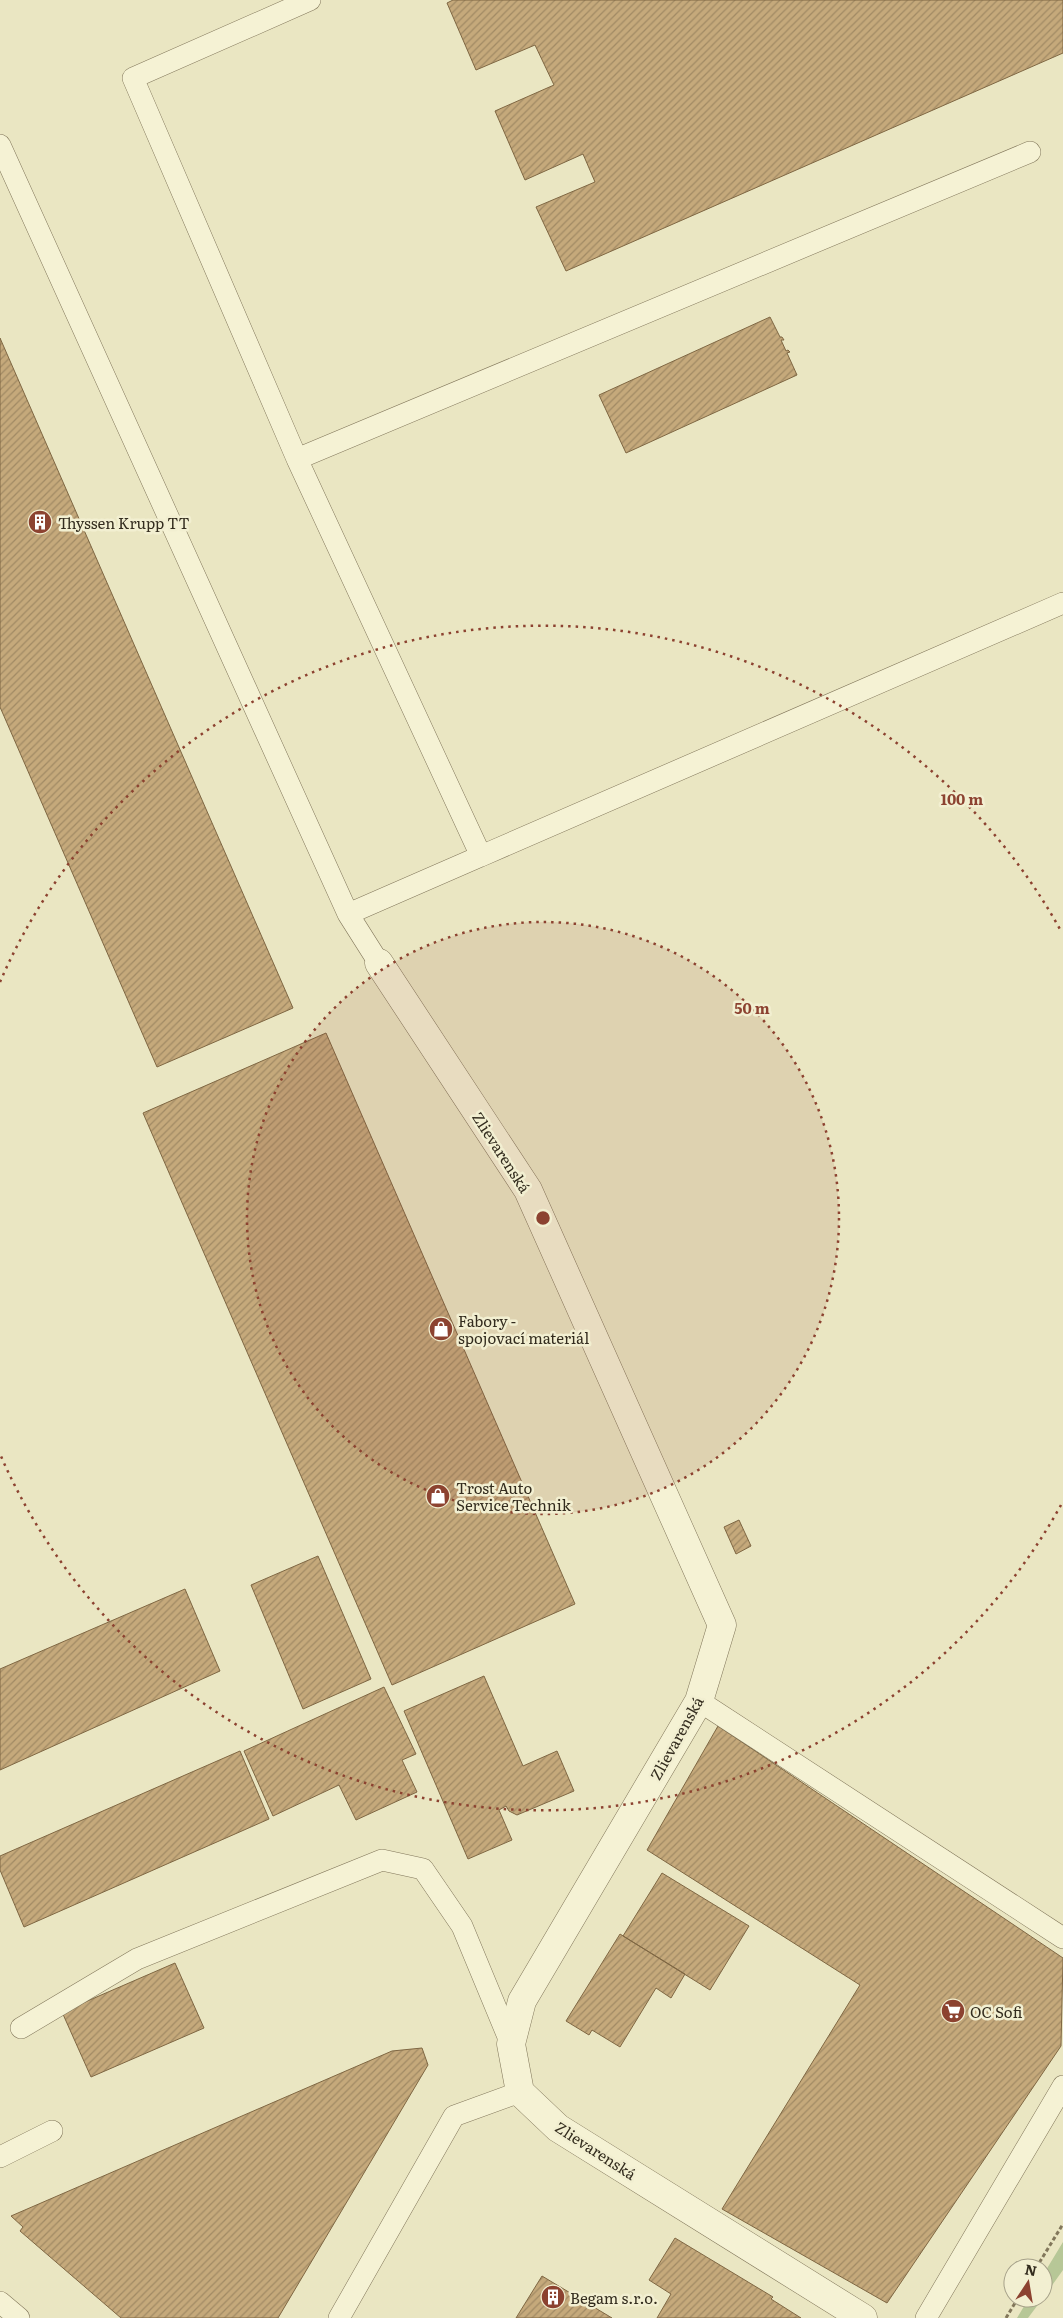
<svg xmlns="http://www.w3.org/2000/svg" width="1063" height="2318" font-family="Literata,serif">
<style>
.grass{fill:#b7c797}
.building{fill:url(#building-hatch);stroke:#7f6743}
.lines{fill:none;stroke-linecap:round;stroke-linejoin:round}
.service-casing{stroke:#82775b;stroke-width:22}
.minor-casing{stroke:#82775b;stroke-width:29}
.path{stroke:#82775b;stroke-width:3;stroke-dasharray:4 2.5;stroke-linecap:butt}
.service{stroke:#f5f2d4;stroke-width:21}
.minor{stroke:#f5f2d4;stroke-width:28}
.ring{fill:none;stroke:#8c4230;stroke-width:2.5;stroke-dasharray:2.5 5}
.labels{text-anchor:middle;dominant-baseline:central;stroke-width:5;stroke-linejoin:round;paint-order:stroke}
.poi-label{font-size:15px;fill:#332c1e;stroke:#f2efd1;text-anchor:start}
.street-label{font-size:15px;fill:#332c1e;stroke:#f2efd1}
.centre{fill:#8c4230;stroke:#f2efd1;stroke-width:2.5}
.ring-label{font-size:15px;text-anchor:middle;font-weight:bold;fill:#8c4230;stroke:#f2efd1;stroke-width:5;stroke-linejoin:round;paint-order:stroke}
</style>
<defs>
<pattern id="building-hatch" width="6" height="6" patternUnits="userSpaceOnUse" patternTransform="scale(1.25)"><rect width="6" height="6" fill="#c5a97b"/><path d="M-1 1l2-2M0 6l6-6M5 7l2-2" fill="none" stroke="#a18a64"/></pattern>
</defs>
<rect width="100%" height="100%" fill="#eae6c2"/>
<path class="grass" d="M1063,2242V2270L1043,2298V2275Z
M1029,2298H1043L1028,2318H1017Z"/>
<path class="building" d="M453,0H1063V53L566,271L536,207L595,182L583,154L525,180L495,111L554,85L535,45L476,70L447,3Z
M770,317L780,337H782L784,340H781L786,351L788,350L790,352L787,353L797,375L626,453L599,395Z
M0,338L293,1008L157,1067L0,707Z
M326,1033L575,1604L392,1685L143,1113Z
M739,1520L751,1546L736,1554L724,1527Z
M318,1556L371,1679L303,1709L251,1585Z
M185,1589L220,1671L0,1770V1669Z
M484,1676L523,1766L557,1751L574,1791L517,1815L509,1811L506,1806L499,1810L512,1840L468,1859L404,1711Z
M384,1687L416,1754L402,1760L417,1792L356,1820L339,1785L273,1816L244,1751Z
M718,1726L1063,1958L1061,2046L887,2303L722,2209L860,1985L647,1850Z
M240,1751L269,1819L24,1927L0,1870V1856Z
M662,1873L749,1926L710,1990L623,1936Z
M620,1934L685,1974L671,1998L656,1988L620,2047L592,2030L589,2035L566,2021Z
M175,1963L204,2028L91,2077L62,2012Z
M422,2048L428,2065L278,2318H121L20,2231L23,2227L11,2216L392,2051Z
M675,2238L773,2297L771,2299L801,2318H657L671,2294L649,2280Z
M542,2276L612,2318H516Z"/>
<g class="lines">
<g class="service-casing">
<path id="service" d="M0,145L348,914L481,856L297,459L133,78L310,0
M297,459L1030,152
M481,856L1063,603
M348,914L379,963
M699,1701L1063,1938
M21,2028L137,1959L382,1860L423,1869L462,1926L511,2044
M0,2157L52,2131
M0,2302L19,2318
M339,2318L454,2116L520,2092
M926,2318L1063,2086"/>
</g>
<g class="minor-casing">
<path id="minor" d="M379,963L528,1190L722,1625L699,1701L522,2001L511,2044L520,2092L558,2128L863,2318"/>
</g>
<path class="path" d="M1036,2268L1063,2224
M1006,2318L1018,2298"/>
<use href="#service" class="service"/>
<use href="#minor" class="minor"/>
</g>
<circle cx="543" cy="1218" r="296" fill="#8c4230" fill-opacity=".12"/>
<g class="ring">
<circle cx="543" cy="1218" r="296"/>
<path d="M1061 1505A592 592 0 0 1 0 1454M0 982A592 592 0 0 1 1061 931"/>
</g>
<defs>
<g id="building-disc" transform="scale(1.25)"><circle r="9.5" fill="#8c4230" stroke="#f2efd1"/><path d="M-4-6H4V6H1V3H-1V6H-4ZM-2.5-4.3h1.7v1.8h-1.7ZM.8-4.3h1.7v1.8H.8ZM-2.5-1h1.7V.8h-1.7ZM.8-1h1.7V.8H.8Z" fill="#fff"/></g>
<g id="shop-disc" transform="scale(1.25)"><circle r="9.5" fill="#8c4230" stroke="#f2efd1"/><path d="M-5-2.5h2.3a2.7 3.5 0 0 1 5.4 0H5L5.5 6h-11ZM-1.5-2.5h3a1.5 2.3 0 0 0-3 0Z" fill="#fff"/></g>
<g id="supermarket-disc" transform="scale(1.25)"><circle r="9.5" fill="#8c4230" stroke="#f2efd1"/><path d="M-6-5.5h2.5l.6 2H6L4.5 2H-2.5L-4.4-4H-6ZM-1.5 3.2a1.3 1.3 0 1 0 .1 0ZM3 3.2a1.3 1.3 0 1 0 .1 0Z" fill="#fff"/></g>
</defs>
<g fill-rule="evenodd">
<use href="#building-disc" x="40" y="522"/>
<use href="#shop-disc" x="441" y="1329"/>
<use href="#shop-disc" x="438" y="1496"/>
<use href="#supermarket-disc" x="953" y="2011"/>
<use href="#building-disc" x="553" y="2297"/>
</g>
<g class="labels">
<g class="poi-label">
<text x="58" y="522">Thyssen Krupp TT</text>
<text x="458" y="1320">Fabory -<tspan x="458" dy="17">spojovací materiál</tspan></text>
<text x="456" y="1487">Trost Auto<tspan x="456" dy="17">Service Technik</tspan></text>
<text x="970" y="2011">OC Sofi</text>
<text x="570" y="2297">Begam s.r.o.</text>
</g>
<g class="street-label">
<text transform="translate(502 1152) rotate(57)">Zlievarenská</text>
<text transform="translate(676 1738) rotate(-61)">Zlievarenská</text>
<text transform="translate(596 2150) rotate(33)">Zlievarenská</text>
</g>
</g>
<circle cx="543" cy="1218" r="8" class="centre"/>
<g class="ring-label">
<text x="962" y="805">100 m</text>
<text x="752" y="1014">50 m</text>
</g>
<g transform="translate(1028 2283) rotate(12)"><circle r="24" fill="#f2efd1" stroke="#a6a189"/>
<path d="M0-4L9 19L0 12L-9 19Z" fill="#8c4230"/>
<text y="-8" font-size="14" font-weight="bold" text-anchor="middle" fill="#332c1e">N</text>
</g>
</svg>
